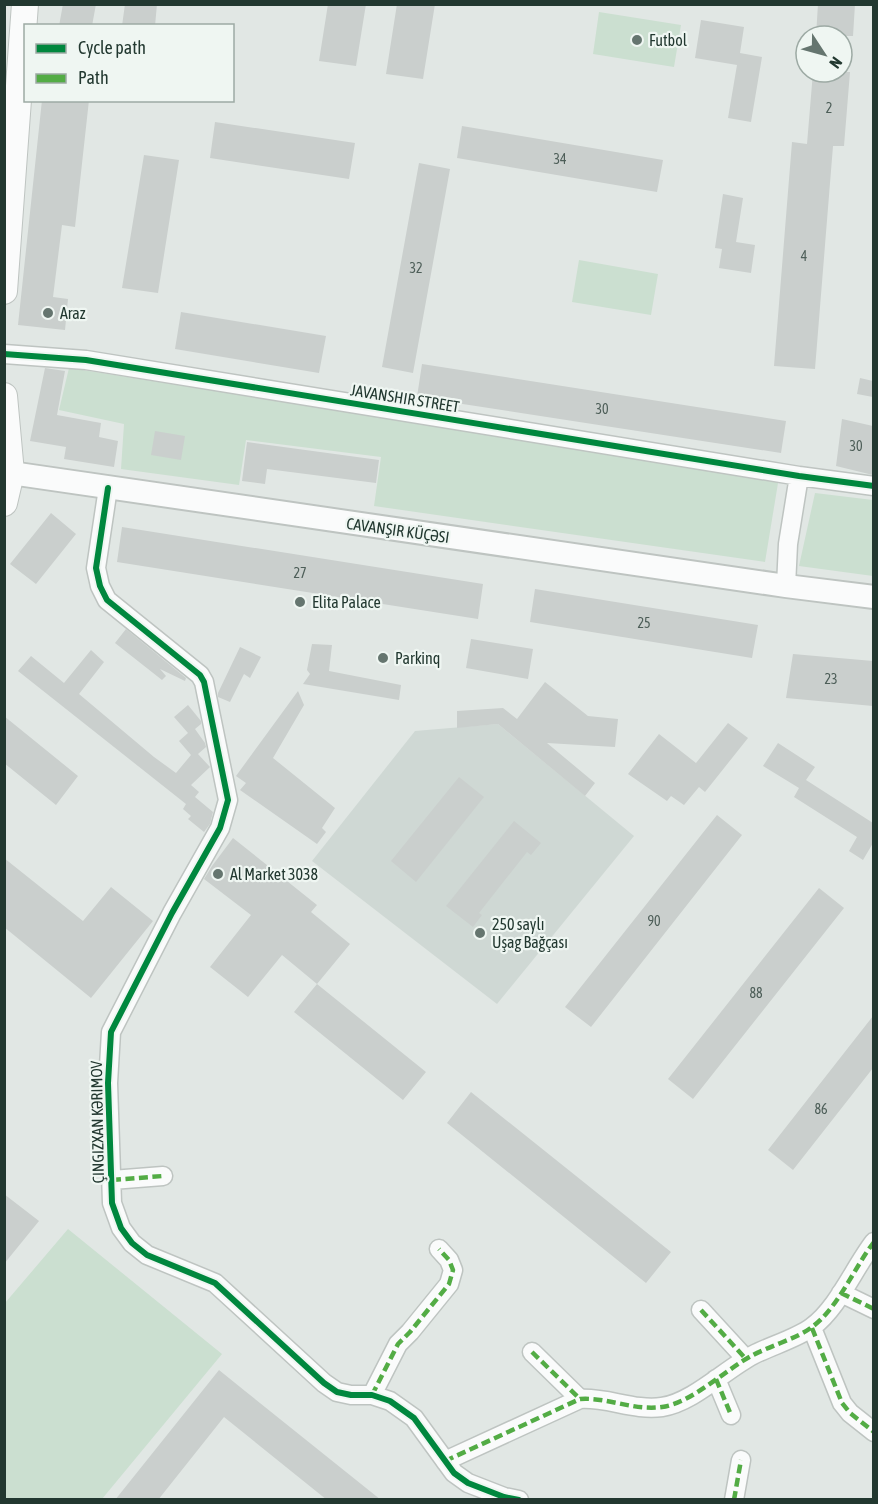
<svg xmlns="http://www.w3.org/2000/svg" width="878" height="1504" font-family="'Asap Condensed',sans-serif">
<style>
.built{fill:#cfd8d4}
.green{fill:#cbdfd0}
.building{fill:#cacfcd}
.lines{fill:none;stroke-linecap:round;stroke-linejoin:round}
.minor-casing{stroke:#bec4c1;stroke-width:21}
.tertiary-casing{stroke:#bec4c1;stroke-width:26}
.secondary-casing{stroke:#bec4c1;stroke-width:28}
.minor{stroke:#fafbfb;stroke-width:18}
.tertiary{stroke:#fafbfb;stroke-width:22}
.secondary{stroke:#fafbfb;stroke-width:26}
.quiet{stroke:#53ac45;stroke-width:4.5;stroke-dasharray:9 4.5;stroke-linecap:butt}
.cycleway-casing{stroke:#eff6f2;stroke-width:10}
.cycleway{stroke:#00873e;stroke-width:6}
.poi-dot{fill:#65756f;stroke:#eff6f2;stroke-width:2}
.labels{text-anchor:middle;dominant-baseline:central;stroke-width:4.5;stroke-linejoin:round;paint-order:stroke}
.number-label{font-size:14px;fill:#4d5e58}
.poi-label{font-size:16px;fill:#223830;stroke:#eff6f2;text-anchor:start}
.street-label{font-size:16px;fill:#223830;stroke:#eff6f2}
</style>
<rect width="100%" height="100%" fill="#e1e7e4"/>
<path class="built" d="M498,724L634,836L497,1004L312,861L415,731Z"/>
<path class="green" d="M599,12L681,25L674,67L593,54Z
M579,260L658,274L651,315L572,302Z
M69,368L779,477L765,562L374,506L381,457L246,440L239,485L121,469L124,424L59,410Z
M815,493L873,500V576L799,566Z
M68,1229L222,1354L102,1499H5V1303Z"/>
<path class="building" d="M63,4H96L92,26H59Z
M125,4H157L155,26H122Z
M328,4H366L356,66L319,61Z
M397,4H435L423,79L386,74Z
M818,4H855L853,36H816Z
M701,20L744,27L740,53L762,57L751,122L728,118L737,65L695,58Z
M813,72H850L844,146H833L815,369L774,366L792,142L807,144Z
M42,100H89L75,227L62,225L53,297L68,299L65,330L18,325Z
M215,122L355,143L349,179L210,158Z
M462,126L663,160L657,192L457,158Z
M144,155L179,160L158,293L122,288Z
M419,163L450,169L413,373L382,367Z
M723,194L743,198L736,242L755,245L751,273L719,268L722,249L715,248Z
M181,312L326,336L319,373L175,349Z
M422,364L786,421L781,453L417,397Z
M45,368L65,371L57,415L101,423L99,437L118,441L114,467L64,459L66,447L30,441Z
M860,378L873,381V397L857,394Z
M842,419L873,426V475L836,466Z
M155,431L185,436L181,460L151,455Z
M247,442L379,460L376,483L267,469L265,484L242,481Z
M51,513L76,534L36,584L10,564Z
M122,527L483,584L478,619L117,562Z
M535,589L758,625L752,658L530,622Z
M126,629L186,678L185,681L160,669L166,676L162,680L115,643Z
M471,639L533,649L528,679L466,668Z
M312,644L332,645L329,671L401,685L399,700L303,684L310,674L307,670Z
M240,647L261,657L250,678L244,674L230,702L218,697V693Z
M91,650L104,662L79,694L154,757L176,773L191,755L179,741L188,733L174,717L188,705L201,721V724L195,729L205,743L206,747L198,754L210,767L191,785L199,792L195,797L213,812L210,824L204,832L188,819L191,816L183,809L186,804L18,671L31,656L64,683Z
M793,654L873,661V706L786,698Z
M545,682L588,716L618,719L615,747L547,743L595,783L585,796L498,724L457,728V711L503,708L517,719Z
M298,691L304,705L273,758L335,808L322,828L326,832L317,844L240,790L246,783L236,776Z
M4,716L78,776L56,805L4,763Z
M728,723L748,738L705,792L699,787L684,805L671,796L667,801L628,774L659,734L696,763Z
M778,743L815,767L806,780L873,823V843L863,860L849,851L857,837L794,797L799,788L763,766Z
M459,777L484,797L416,882L391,861Z
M717,815L742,835L591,1027L565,1007Z
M514,821L541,843L531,855L527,852L479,913L482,915L473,927L446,906Z
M233,838L317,905L311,912L350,944L317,984L282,955L248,997L210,967L251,915L204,879L212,866Z
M4,858L83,921L111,887L153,921L91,998L4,927Z
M819,888L844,908L693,1099L668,1079Z
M317,984L426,1072L403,1100L294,1012Z
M873,1016V1068L793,1170L768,1150Z
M471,1092L671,1252L646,1283L447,1123Z
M4,1194L39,1221L4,1264Z
M219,1370L245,1391L381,1500H327L224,1417L158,1500H115Z"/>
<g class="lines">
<g class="minor-casing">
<path id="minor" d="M4,354L86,360L799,476L874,486
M108,488L96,568L100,586L107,600L200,675L204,682L228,800L220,828L172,913L111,1032L108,1083L112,1203L121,1228L132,1243L147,1255L215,1283L324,1383L337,1392L351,1395H372L390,1401L414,1418L454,1473L468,1483L504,1497L519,1500
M786,586L788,544L799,476
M112,1180L163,1176
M841,1293L874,1309
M701,1310L746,1359
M812,1328L842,1403L850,1413L874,1432
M532,1352L580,1399
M716,1379L731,1415
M372,1395L398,1344L410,1332L449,1284L453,1270L449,1260L439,1249
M445,1461L580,1399C607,1397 634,1411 662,1407C692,1403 726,1369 753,1355C770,1346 798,1338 812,1327C838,1308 854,1268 874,1242
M734,1500L741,1460"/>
</g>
<g class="tertiary-casing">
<path id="tertiary" d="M11,473L786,586L874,597"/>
</g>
<g class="secondary-casing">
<path id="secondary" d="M4,291L25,4
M4,396L11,473L4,503"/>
</g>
<use href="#minor" class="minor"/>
<use href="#tertiary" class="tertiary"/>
<use href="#secondary" class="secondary"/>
<path class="quiet" d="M112,1180L163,1176
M841,1293L874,1309
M701,1310L746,1359
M812,1328L842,1403L850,1413L874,1432
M532,1352L580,1399
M716,1379L731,1415
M372,1395L398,1344L410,1332L449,1284L453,1270L449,1260L439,1249
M445,1461L580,1399C607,1397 634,1411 662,1407C692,1403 726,1369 753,1355C770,1346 798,1338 812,1327C838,1308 854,1268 874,1242
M734,1500L741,1460"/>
<g class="cycleway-casing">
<path id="cycleway" d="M4,354L86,360L799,476L874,486
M108,488L96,568L100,586L107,600L200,675L204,682L228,800L220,828L172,913L111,1032L108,1083L112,1203L121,1228L132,1243L147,1255L215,1283L324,1383L337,1392L351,1395H372L390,1401L414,1418L454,1473L468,1483L504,1497L519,1500"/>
</g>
<use href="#cycleway" class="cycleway"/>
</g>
<g class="poi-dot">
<circle cx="637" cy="40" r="6"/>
<circle cx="48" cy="313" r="6"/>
<circle cx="300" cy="602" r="6"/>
<circle cx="383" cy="658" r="6"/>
<circle cx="218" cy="874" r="6"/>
<circle cx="480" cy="933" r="6"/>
</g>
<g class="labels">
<g class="number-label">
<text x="829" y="108">2</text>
<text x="560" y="159">34</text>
<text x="804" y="256">4</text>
<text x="416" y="268">32</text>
<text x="602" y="409">30</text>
<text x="856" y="446">30</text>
<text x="300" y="573">27</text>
<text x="644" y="623">25</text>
<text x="831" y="679">23</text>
<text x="654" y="921">90</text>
<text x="756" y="993">88</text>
<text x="821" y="1109">86</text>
</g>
<g class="poi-label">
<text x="649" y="40">Futbol</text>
<text x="60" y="313">Araz</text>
<text x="312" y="602">Elita Palace</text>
<text x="395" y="658">Parkinq</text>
<text x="230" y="874">Al Market 3038</text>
<text x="492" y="924">250 saylı<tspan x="492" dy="18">Uşag Bağçası</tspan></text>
</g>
<g class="street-label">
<text transform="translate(405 398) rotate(9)">JAVANSHIR STREET</text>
<text transform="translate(398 530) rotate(8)">CAVANŞIR KÜÇƏSI</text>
<text transform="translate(97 1122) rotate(-91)">ÇINGIZXAN KƏRIMOV</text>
</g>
</g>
<rect width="878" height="1504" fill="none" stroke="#223830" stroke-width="12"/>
<rect x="24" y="24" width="210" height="78" fill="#eff6f2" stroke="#9daaa4" stroke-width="1.5"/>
<rect x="36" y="44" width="30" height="9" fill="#00873e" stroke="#9daaa4" stroke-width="1.5"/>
<text x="78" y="54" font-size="18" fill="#223830">Cycle path</text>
<rect x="36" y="74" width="30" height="9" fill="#53ac45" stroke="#9daaa4" stroke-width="1.5"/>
<text x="78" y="84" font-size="18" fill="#223830">Path</text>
<g transform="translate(824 54) rotate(126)"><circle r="28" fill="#eff6f2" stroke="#9daaa4" stroke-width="1.5"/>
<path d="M0-4.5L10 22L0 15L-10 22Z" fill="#65756f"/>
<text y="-9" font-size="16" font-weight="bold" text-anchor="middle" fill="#223830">N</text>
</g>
</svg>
